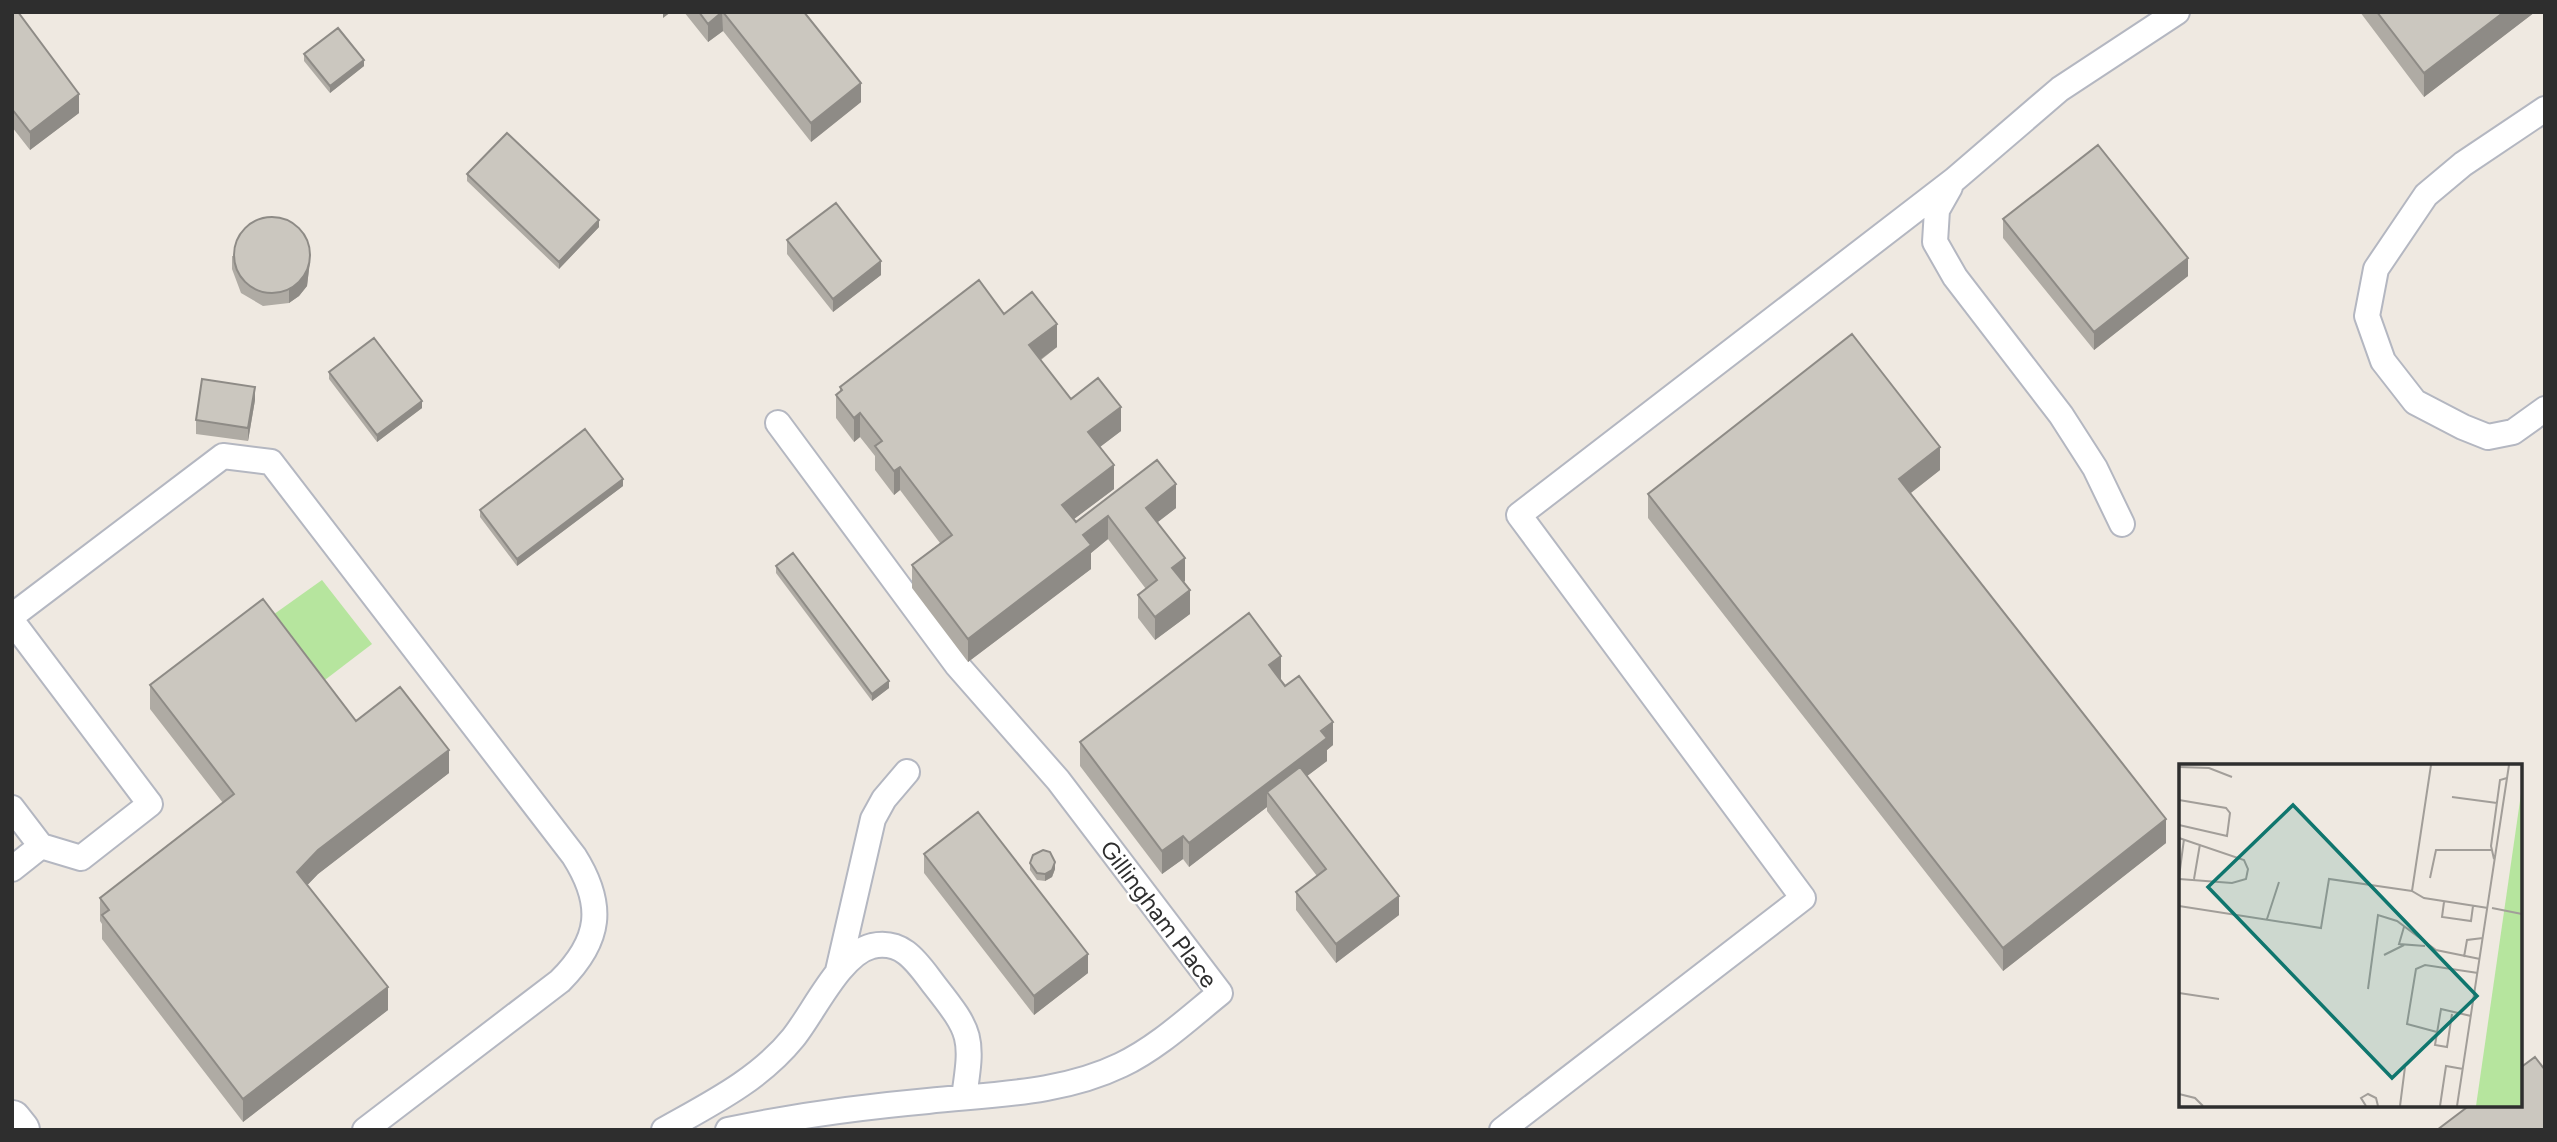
<svg xmlns="http://www.w3.org/2000/svg" width="2557" height="1142" font-family="Figtree,sans-serif">
<style>
.green{fill:#b6e59e}
.lines{fill:none;stroke-linecap:round;stroke-linejoin:round}
.lane-casing{stroke:#b4b7c1;stroke-width:28}
.secondary-casing{stroke:#b4b7c1;stroke-width:42}
.lane{stroke:#fff;stroke-width:24}
.secondary{stroke:#fff;stroke-width:38}
.wall{fill:#afaba4}
.shaded-wall{fill:#8e8b86}
.building{fill:#cbc7bf;stroke:#8e8b86;stroke-width:2}
.labels{text-anchor:middle;dominant-baseline:central;stroke-width:5;stroke-linejoin:round;paint-order:stroke}
.street-label{font-size:24px;fill:#2e2e2e;stroke:#fff}
.inset-road{fill:none;stroke:#a29e99;stroke-width:2}
.view{fill:#0f766e;fill-opacity:0.15;stroke:#0f766e;stroke-width:3.5}
.inset-edge{fill:none;stroke:#2e2e2e;stroke-width:3.5}
</style>
<rect width="100%" height="100%" fill="#efe9e1"/>
<path class="green" d="M322,580L372,644L313,689L263,622Z"/>
<g class="lines">
<g class="lane-casing">
<path id="lane" d="M2545,109L2463,164L2426,195L2376,269L2367,316L2383,361L2415,402L2463,427L2488,437L2513,432L2545,409
M1950,187L1937,210L1935,242L1955,277L2061,415L2095,468L2122,524
M12,616L223,456L271,462L574,856C605,905 601,940 560,981L365,1130
M12,621L150,804L81,858L41,846L12,808
M12,869L41,846
M838,971L873,819L884,799L907,772
M664,1130C710,1104 759,1080 793,1038C814,1012 840,954 872,946C904,939 918,964 935,986C972,1033 973,1037 964,1097
M728,1130C794,1116 861,1107 928,1101C993,1094 1061,1094 1121,1065C1157,1048 1189,1018 1220,993L1058,780L957,665L778,423
M1502,1130L1803,898L1519,515L1954,180L2060,89L2177,12"/>
</g>
<g class="secondary-casing">
<path id="secondary" d="M12,1120L20,1130"/>
</g>
<use href="#lane" class="lane"/>
<use href="#secondary" class="secondary"/>
</g>
<path class="wall" d="M12,12L79,113L30,150L12,127Z
M684,12H804L861,102L811,142L723,31L708,42Z
M2360,12H2535L2424,97Z
M304,54L364,66L330,93L304,61Z
M467,174L599,227L559,269L467,181Z
M2003,219L2188,276L2094,350L2003,238Z
M787,240L881,275L833,312L787,254Z
M232,256L310,261L307,286L299,296L289,303L263,306L241,293L232,269Z
M1004,314L1057,347L1041,360L1071,399L1121,431L1100,447L1114,489L1074,519L1076,522L1157,460L1176,508L1158,522L1185,581L1184,582L1190,614L1155,640L1138,618V595L1146,589L1108,539L1091,553V569L968,662L912,588V565L940,543L900,490L894,495L875,470V456L860,437L854,442L836,418V395L840,392V387Z
M329,372L422,408L377,442L329,379Z
M255,400L248,441L196,434V420Z
M1940,470L1911,493L2166,843L2003,971L1648,518V494Z
M623,486L517,566L480,517V510Z
M776,566L889,688L872,701L776,573Z
M1281,679L1333,745L1327,750V761L1307,776L1399,915L1336,963L1296,910V892L1317,876L1267,811V807L1189,867L1183,859L1162,874L1080,766V742Z
M150,685L356,721L449,773L318,874L307,885L388,1010L243,1122L102,939V924L100,921V898L223,803L150,709Z
M924,854L1088,973L1034,1015L924,873Z
M1030,863L1055,869L1052,877L1045,881L1037,880L1030,870Z"/>
<path class="shaded-wall" d="M663,12H671L663,18Z
M722,12L723,31L708,42V24Z
M2504,12H2535L2424,97V73Z
M364,60V66L330,93V86Z
M861,83V102L811,142V123Z
M79,94V113L30,150V132Z
M599,220V227L559,269V262Z
M310,248V261L307,286L299,296L289,303V290Z
M2188,258V276L2094,350V332Z
M881,261V275L833,312V299Z
M1057,324V347L1029,368V345Z
M255,387V400L248,441V428Z
M422,401V408L377,442V435Z
M1121,407V431L1088,456V432Z
M860,413V437L854,442V418Z
M1940,447V470L1899,502V479Z
M1114,465V489L1062,528V505Z
M900,467V490L894,495V471Z
M623,479V486L517,566V559Z
M1176,484V508L1146,531V508Z
M1108,516V539L1091,553V569L968,662V639L1083,535Z
M1185,558V581L1172,591V568Z
M1190,590V614L1155,640V617Z
M1281,656V679L1269,688V665Z
M889,681V688L872,701V694Z
M1333,722V745L1327,750V761L1274,801L1267,792V807L1189,867V843Z
M449,750V773L318,874L297,896V872L318,850Z
M2166,819V843L2003,971V948Z
M1183,836V859L1162,874V851Z
M1055,862V869L1052,877L1045,881V874Z
M1399,896V915L1336,963V944Z
M1088,954V973L1034,1015V996Z
M388,987V1010L243,1122V1099Z"/>
<path class="building" d="M12,12H18L79,94L30,132L12,109Z
M699,12H722L708,24Z
M723,12H804L861,83L811,123Z
M2377,12H2504L2424,73Z
M338,28L364,60L330,86L304,54Z
M507,133L599,220L559,262L467,174Z
M2098,145L2188,258L2094,332L2003,219Z
M836,203L881,261L833,299L787,240Z
M234 255a38 38 0 1 1 76 0a38 38 0 1 1-76 0Z
M979,280L1004,314L1032,292L1057,324L1029,345L1071,399L1098,378L1121,407L1088,432L1114,465L1062,505L1076,522L1157,460L1176,484L1146,508L1185,558L1172,568L1190,590L1155,617L1138,595L1157,580L1108,516L1083,535L1091,545L968,639L912,565L952,535L900,467L894,471L875,446L882,441L860,413L854,418L836,395L842,390L840,387Z
M1852,334L1940,447L1899,479L2166,819L2003,948L1648,494Z
M374,338L422,401L377,435L329,372Z
M202,379L255,387L248,428L196,420Z
M585,429L623,479L517,559L480,510Z
M793,553L889,681L872,694L776,566Z
M263,599L356,721L400,687L449,750L318,850L297,872L388,987L243,1099L102,915L109,910L100,898L234,794L150,685Z
M1249,613L1281,656L1269,665L1285,686L1299,676L1333,722L1321,731L1327,738L1189,843L1183,836L1162,851L1080,742Z
M1300,767L1399,896L1336,944L1296,892L1326,869L1267,792Z
M978,812L1088,954L1034,996L924,854Z
M1043,850L1050,852L1055,862L1052,870L1045,874L1037,873L1030,863L1033,855Z
M2535,1057L2545,1070V1130H2437L2470,1105H2520V1068Z"/>
<g class="labels">
<g class="street-label">
<text transform="translate(1159 914) rotate(53)">Gillingham Place</text>
</g>
</g>
<g transform="translate(2179 764)">
<rect width="343" height="343" fill="#efe9e1"/>
<path d="M343,23V342H297Z" fill="#b6e59e"/>
<path class="inset-road" d="M252,1L233,127L245,134L309,144M0,3L30,4L53,13M273,33L318,39M0,36L47,44L51,49L48,72L0,61M0,74L65,96L69,105L67,115L53,119L0,115M315,95L312,82L321,16L328,14M0,113L5,75M251,114L257,86H312M15,115L21,80M265,138L263,153L292,157L294,142M0,142L142,164L150,115L233,127M313,144L343,150M88,155L100,118M225,163L220,180L246,182M205,191L225,181M285,193L288,176L304,174M189,225L199,151L218,157L257,186L301,195M0,229L40,235M273,250L268,283L256,281L262,245L292,252M258,268L228,260L237,205L246,201L299,209M0,330L16,334L24,342M187,342L182,334L189,330L197,334L199,342M221,342L226,303M261,342L267,302L284,305M278,342L330,1"/>
<path class="view" d="M114,41L298,232L213,314L29,123Z"/>
<rect width="343" height="343" class="inset-edge"/>
</g>
<rect width="2557" height="1142" fill="none" stroke="#2e2e2e" stroke-width="28"/>
</svg>
